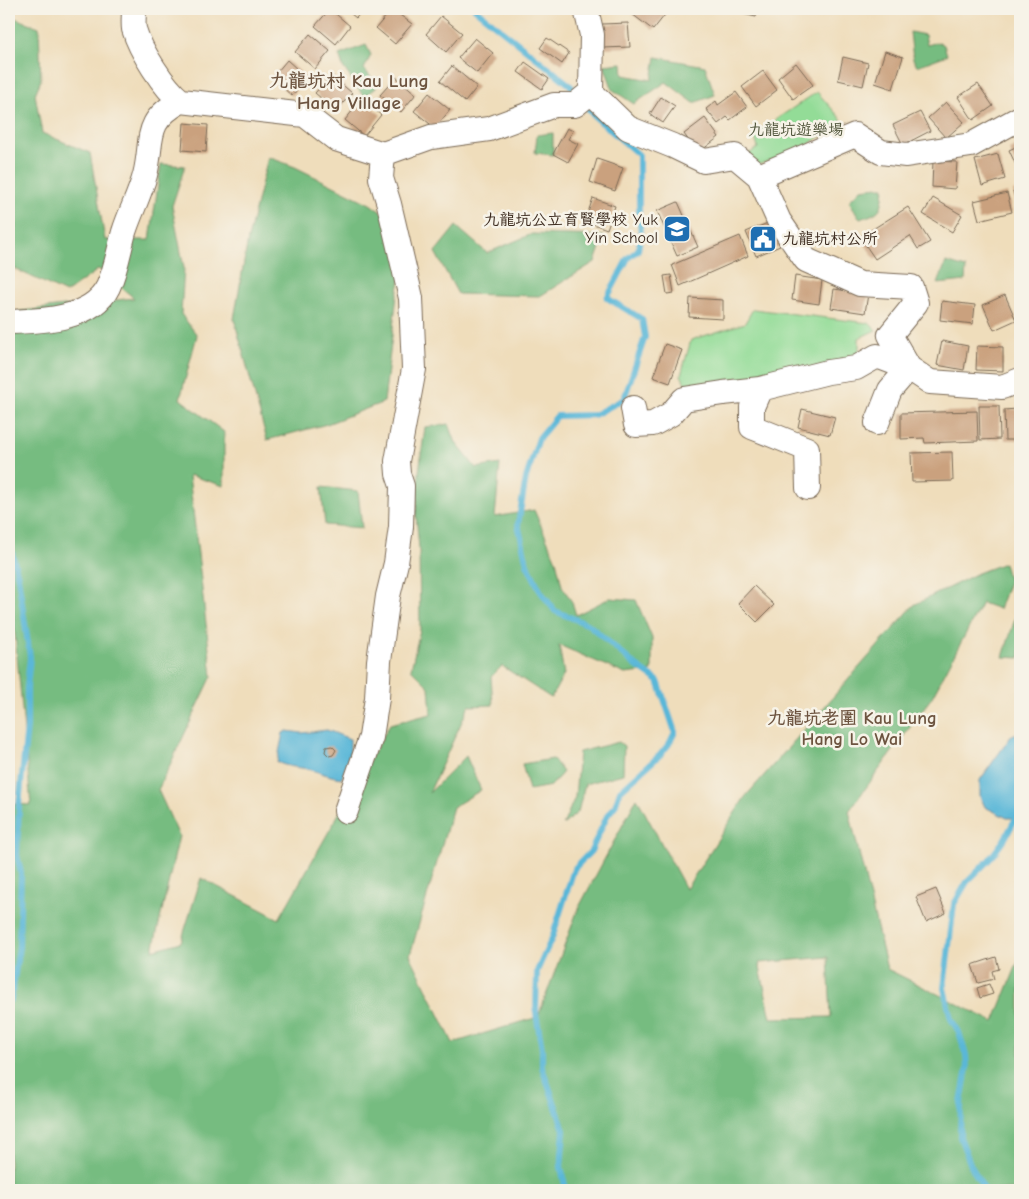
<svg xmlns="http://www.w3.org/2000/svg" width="1029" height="1199" font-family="'Comic Neue','LXGW WenKai TC',sans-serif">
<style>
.green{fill:#93dc97;stroke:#67835a}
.forest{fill:#76bc80;stroke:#58734f;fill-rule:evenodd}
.water{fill:#5ab7d8;stroke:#4a707b}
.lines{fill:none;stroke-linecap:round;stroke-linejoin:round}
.stream{stroke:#5ab7d8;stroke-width:6}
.building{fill:#caa17e}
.minor-casing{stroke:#7a6955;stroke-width:26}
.minor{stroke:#fff;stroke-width:24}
.labels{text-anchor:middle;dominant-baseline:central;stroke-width:5;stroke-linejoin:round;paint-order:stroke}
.park-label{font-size:16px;fill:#51563c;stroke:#f7f3e8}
.poi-label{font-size:16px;fill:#3b2a1e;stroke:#f7f3e8;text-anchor:end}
.neighbourhood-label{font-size:18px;font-weight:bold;fill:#6d5440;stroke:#f7f3e8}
.quarter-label{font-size:19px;font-weight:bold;fill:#6d5440;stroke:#f7f3e8}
</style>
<rect width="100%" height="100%" fill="#f7f3e8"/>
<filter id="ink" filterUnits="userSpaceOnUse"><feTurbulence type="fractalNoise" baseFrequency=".02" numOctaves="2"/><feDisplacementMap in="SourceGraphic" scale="10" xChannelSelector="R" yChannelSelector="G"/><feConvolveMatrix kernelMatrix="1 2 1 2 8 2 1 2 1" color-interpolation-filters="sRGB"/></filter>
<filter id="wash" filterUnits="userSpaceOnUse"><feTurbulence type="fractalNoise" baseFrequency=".0096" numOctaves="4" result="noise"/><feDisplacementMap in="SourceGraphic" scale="20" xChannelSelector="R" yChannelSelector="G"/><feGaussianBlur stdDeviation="1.12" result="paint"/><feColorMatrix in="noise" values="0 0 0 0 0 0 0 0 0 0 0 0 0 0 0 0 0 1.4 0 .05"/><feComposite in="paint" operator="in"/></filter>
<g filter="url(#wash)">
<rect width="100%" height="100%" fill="#efddbb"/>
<path class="green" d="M817,92L842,120L801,150L751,167L745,156L758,148L754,134Z
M753,309L869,323L876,330L859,338V360L688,389L681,375L691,340L745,323Z"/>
<path class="forest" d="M9,16L39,27L41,80L35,94L42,133L90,153L105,240H150L161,164L185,166L172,206L184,268L181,314L197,335L180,399L224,432V486L189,475L212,676L158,790L179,836L153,950L181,942L201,878L279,919L390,724L431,714L429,687L411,669L420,630L419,548L416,515L419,472L425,427L449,424L456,443L476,468L500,464L495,517L534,510L556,560L562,586L572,602L576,615L610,598L636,600L652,638V671L625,674L559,645L564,674L551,698L502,666L491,677L493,705L469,706L429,793L466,756L481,790L453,807L410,955L453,1043L538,1017L578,909L637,798L686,889L745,797L914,605L978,573L1004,563L1009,582L999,609L982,603L932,697L849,811L887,969L994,1022L1020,957V1190H9V804L31,805L9,570V344L12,312L134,298L99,269L66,293L9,266V247L16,223L9,218ZM828,957L831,1017L771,1018L759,963Z
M910,32L925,35L927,45L939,42L944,45L947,55L917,66L913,59Z
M366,45L371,55L364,69L376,83V88L364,97L343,67L339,55Z
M656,57L705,66L715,95L694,103L666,82L634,104L613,90L604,65L622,63L623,75L652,80Z
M553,133V155L535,153L537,135Z
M268,157L295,167L370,204L410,233L397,295L384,402L327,424L267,440L234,319L248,239Z
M878,187H884C882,210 882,212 860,219L849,201L861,189Z
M456,226L487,253L532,234L604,236L595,262L540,296L458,294L435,252Z
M946,262L966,268L965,281L938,284Z
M321,487L358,491L362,528L325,525Z
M1020,603V658L1003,657Z
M619,742L624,746L623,774L585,784L578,812L563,825L575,797L579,752Z
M553,759L563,772L551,786L529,790L522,764Z"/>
<path class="water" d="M327,730L350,739V751L342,778C330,777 320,772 308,769C297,767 287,767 277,762L283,733L287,731L302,733Z
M1020,732V813L1016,818H1007L985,807L980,796V780L1012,735Z"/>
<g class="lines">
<path class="stream" d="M475,9L570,85L593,115L639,155V216L641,233L638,250L628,258L607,298L642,319L645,337L624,399L594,415L557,416L539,438L526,478L518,524L527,564L541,592L555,611L589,625L635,665L658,681L675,732L669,744L660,755L620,791L615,806L607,816L591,851L574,869L552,938L537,971L536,1013L542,1049V1067L564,1130L561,1167L566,1190
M9,472L11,478L9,494
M9,541L18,577L30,657L27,687V727L19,805L17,855L21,873L19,947L11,999L9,1001
M985,1190L971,1166L960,1137L961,1103L967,1068L966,1055L959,1032L951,1019L944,988L954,904L967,882L989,860L1004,840L1016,818"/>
</g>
<g id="blocks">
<path class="building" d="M330,9L350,26L336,44L315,26Z
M345,9H364L356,18Z
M392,9L412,24L395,44L376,28Z
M636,9H665L668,11L653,30L632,14Z
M721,9H758L756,17Z
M441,16L462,33L446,52L426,34Z
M628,23L630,47L603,48L602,24Z
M310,34L330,51L315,69L295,52Z
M475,38L493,53L477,73L458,58Z
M547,38L569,53L562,64L540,48Z
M885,51L903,57L893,89L875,83Z
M843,57L868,63L863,86L838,80Z
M287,60L307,78L292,96L272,78Z
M525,62L549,79L542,89L518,72Z
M796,63L813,85L793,99L778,78Z
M452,66L477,87L465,102L440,81Z
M763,71L777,90L756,106L742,87Z
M331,75L352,93L336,111L315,93Z
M396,77L416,94L401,112L380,95Z
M978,84L993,106L973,120L958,97Z
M736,92L747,107L730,120L727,117L718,124L706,109L716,101L718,105Z
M429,93L450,110L435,128L414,111Z
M661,97L675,106L663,123L650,114Z
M362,99L381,115L364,136L345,120Z
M946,102L964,122L946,138L928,118Z
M920,112L930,131L903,145L893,125Z
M705,118L719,137L698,153L684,134Z
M184,123L208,125L206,152L182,150Z
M567,128L573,131L568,139L578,144L568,162L553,154Z
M1020,145V174L1009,150Z
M998,154L1005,179L982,186L975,160Z
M597,159L623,168L615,191L590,182Z
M933,161L957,162L955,189L932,187Z
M1020,189V216L1013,191Z
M1007,193L1012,212L979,220L974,201Z
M593,198L615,206L607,229L585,221Z
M933,198L962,215L952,232L923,214Z
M678,202L698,247L677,256L657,211Z
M908,207L930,242L918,249L910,236L875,259L860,237Z
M770,222L780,246L756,256L746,232Z
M740,236L748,256L680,286L672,265Z
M671,275L674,293L667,294L664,276Z
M795,276L822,280L819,304L792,300Z
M834,289L868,294L865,313L831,308Z
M1005,295L1016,320L994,330L983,305Z
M690,298L723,300V319L689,317Z
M942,301L975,305L973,324L940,320Z
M942,341L968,346L964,370L937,365Z
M665,344L682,350L670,383L653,377Z
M977,346L1003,347V371L976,370Z
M979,406H999L1000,439L980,440Z
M802,409L835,417L830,435L798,427Z
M1017,409L1018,440H1005L1004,410Z
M977,411L978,441L925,443L924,438L901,439V413Z
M952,452L953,481L912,482L911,453Z
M754,586L774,605L757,622L738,603Z
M332,746L336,750L333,755L329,756L325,752L326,747Z
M936,889L946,913L926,922L916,897Z
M996,957L999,969L992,971L994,979L978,983L972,965Z
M989,984L993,994L980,998L977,988Z"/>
</g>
</g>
<g filter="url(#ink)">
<use href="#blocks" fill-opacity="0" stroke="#7a6955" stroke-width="1"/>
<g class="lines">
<g class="minor-casing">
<path id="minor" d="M134,9C134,15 133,23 134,29C140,50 164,88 181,101
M591,92L628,128L673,146L704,161L735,156L759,176
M9,322C40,321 92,320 108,287C116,270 119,250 124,232C130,213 140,194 145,175C154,140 142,122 181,101L305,115L336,139L383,154L431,137L489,129L554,105H575L591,92L592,35L586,9
M633,408L636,425L653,424L671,414L684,399L723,393L760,389
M877,423L890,390L909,368L890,335L916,303L911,287L860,284L806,260L779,221L759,176L855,135L881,152L906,155L971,145L1020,118
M808,488L807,449L752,427V407L760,389L828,372L856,368L877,356L909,368L930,382L1002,387L1020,380
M346,811L371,737L377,698L379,661L388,596L396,563L401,527L402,486L398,474L397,461L414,369L411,298L389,204L381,178L383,154"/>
</g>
<use href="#minor" class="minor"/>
</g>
</g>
<defs>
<g id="school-square" transform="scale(1.4375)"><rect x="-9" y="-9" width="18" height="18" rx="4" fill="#1f6fb2" stroke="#f7f3e8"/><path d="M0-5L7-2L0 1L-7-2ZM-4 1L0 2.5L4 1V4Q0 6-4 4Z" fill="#fff"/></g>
<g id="civic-square" transform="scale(1.4375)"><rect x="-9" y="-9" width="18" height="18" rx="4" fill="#1f6fb2" stroke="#f7f3e8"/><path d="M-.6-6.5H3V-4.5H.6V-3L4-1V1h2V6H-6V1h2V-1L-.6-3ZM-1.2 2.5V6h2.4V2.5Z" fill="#fff"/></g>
</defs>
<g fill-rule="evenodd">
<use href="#school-square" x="677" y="229"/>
<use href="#civic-square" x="763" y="239"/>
</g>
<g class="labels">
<g class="park-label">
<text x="796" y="130">九龍坑遊樂場</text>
</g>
<g class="poi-label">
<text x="658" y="220">九龍坑公立育賢學校 Yuk<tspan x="658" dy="18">Yin School</tspan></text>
<text x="782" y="239" text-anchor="start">九龍坑村公所</text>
</g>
<g class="neighbourhood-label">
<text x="852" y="718">九龍坑老圍 Kau Lung<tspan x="852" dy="21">Hang Lo Wai</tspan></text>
</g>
<g class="quarter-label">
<text x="349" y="81">九龍坑村 Kau Lung<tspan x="349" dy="22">Hang Village</tspan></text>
</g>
</g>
<rect width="1029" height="1199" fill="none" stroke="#f7f3e8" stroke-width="30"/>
</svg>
